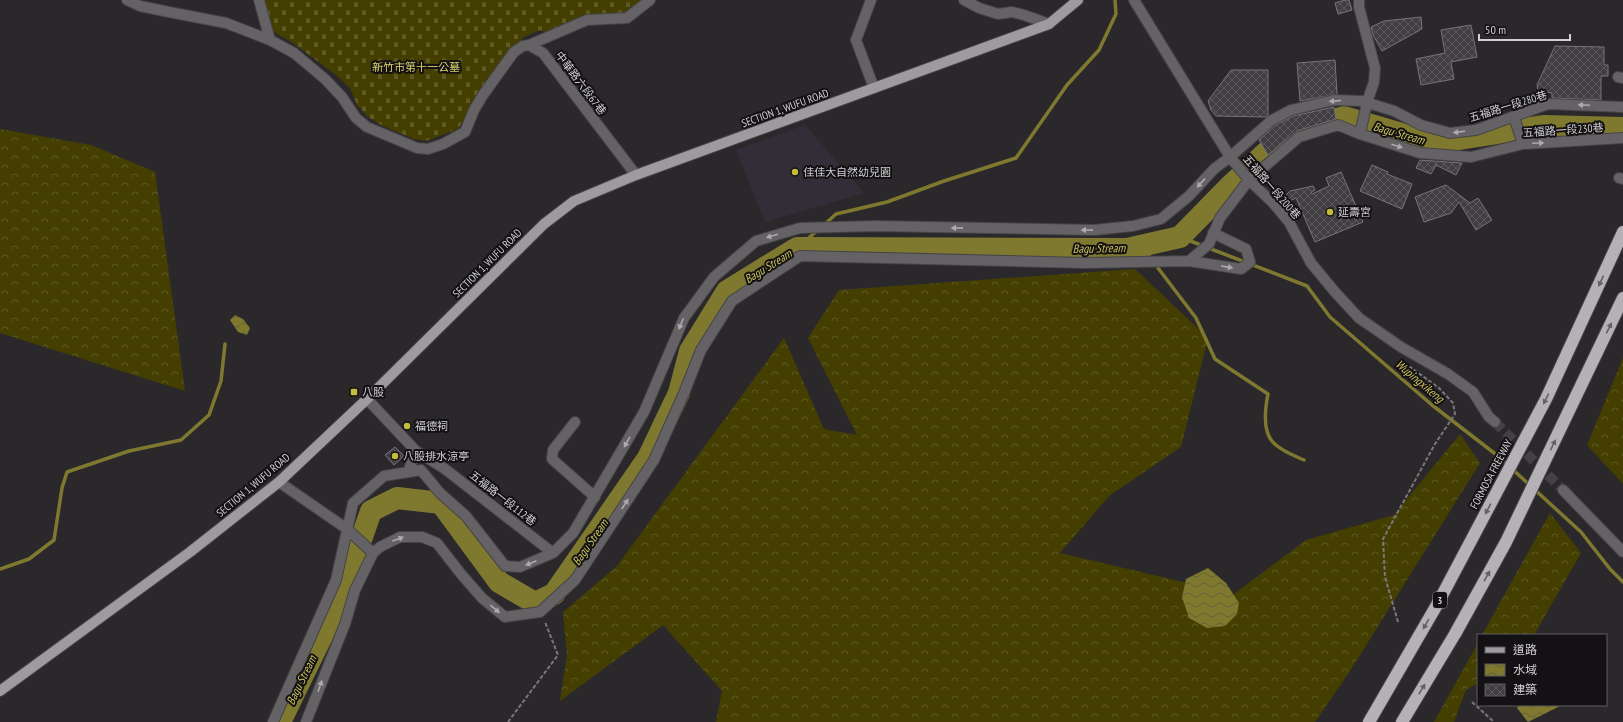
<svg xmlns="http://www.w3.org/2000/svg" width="1623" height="722" font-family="'PT Sans Narrow','Noto Sans TC',sans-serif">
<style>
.built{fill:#332d37}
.forest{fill:url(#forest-crowns)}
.cemetery{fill:url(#cemetery-stones)}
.water{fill:url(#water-waves)}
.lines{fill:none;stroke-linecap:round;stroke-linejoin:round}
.stream{stroke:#7f792f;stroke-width:3.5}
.river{stroke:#7f792f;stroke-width:22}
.building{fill:url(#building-cross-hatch);stroke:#777479}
.minor-tunnel{stroke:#444145;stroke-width:10;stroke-dasharray:10 5;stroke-linecap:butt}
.minor-casing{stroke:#464347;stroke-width:12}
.major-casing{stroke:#464347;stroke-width:12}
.highway-casing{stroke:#464347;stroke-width:14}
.path{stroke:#7a777b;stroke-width:2;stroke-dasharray:4 2;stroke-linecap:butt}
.minor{stroke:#646265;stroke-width:10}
.major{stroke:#9e9b9f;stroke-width:10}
.highway{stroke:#b5b1b7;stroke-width:12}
.oneway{fill:#acaaac}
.oneway2{fill:#646165}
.poi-dot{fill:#c6bc3c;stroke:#131113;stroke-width:1.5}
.labels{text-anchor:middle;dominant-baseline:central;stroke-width:4;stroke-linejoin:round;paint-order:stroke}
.shield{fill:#131113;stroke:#999799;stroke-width:1}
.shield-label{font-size:10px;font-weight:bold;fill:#d2d0d3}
.park-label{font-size:11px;fill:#ddd56e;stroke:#131113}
.street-label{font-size:11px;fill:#d2d0d3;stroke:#131113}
.poi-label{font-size:11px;fill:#d2d0d3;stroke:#131113;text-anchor:start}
.water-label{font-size:12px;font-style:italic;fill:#cdc55e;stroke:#131113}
</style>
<defs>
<pattern id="forest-crowns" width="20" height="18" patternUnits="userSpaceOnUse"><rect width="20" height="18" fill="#443f00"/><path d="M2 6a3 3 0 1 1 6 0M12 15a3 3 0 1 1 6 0" fill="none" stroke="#5e5a24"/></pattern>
<pattern id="cemetery-stones" width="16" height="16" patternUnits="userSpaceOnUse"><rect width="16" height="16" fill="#443f00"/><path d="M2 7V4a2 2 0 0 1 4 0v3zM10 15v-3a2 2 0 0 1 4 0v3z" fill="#5e5a24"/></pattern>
<pattern id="water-waves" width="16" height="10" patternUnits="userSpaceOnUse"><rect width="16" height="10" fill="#7f792f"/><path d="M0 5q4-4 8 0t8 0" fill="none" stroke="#656135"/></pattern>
<pattern id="building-cross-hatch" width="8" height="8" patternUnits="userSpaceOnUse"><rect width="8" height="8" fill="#413e43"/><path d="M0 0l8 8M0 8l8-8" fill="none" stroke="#5c595d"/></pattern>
</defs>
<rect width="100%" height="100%" fill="#2b282c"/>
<path class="built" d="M805,125L864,193L765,222L736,150Z"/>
<path class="forest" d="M0,129L91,145L155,172L185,391L0,333Z
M1135,269L1208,338L1181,447L1109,496L1060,553L1234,594L1306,540L1394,515L1460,434L1480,463L1350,671L1315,722H716L722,691L663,625L560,701L567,655L563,612L617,566L784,338L824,429L857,435L808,338L839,290Z
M1623,358V484L1587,445Z
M1550,513L1581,553L1534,635H1482Z
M1478,643V683L1466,690L1454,722H1434Z"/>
<path class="cemetery" d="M264,0H646L626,13L546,33L540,30L524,37L499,64L458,129L426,141L414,139L383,126L368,117L357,105L350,88L336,75L293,43L259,23Z"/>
<path class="water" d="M235,315L243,319L250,328L247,335L238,332L230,320Z
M1208,568L1226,583L1239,603L1237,614L1225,626L1207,628L1189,618L1182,597L1186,579Z
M1519,705H1562L1528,722L1517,708Z"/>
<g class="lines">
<path class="stream" d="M824,225L836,214L887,202L944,181L1016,158L1067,85L1099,50L1116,14L1115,0
M1180,237L1307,286L1330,317L1432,405L1498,456L1581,532L1610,569L1623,582
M1141,246L1149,255
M797,248L818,230
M1158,268L1196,318L1215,359L1268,394C1265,409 1262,435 1276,445C1284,452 1295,456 1304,460
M0,569L29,559L54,540L62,488L67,472L129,451L181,440L209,415L221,381L225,344"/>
<path class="river" d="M280,722L342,595L371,511L397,498L441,503L499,582L535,603L554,594L648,458L679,393L690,351L727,291L797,248L1127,249L1180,237L1231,185L1287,133L1344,117L1433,143L1543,126L1623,128"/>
</g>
<path class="building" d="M1345,0H1349L1352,10L1338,14L1335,3Z
M1421,17L1422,29L1382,51L1373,35L1371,27L1384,21Z
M1471,25L1477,57L1451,62L1454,79L1421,85L1416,59L1445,53L1441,30Z
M1555,46L1604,47V65H1608V76H1601V100L1552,98V93L1538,91L1537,85Z
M1335,60L1337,94L1300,101L1297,63Z
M1231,70H1268V115L1266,117L1216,116L1211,110L1208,101Z
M1334,107L1336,119L1297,131L1268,155L1259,140L1276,125L1293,116Z
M1420,160L1462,163L1456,175L1436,165L1431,174L1416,168Z
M1372,165L1388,172L1387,174L1412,184L1402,209L1360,191Z
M1341,172L1363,222L1315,242L1296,198L1283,204L1280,201L1290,191L1313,186L1315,190L1311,192L1312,194L1329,186L1326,178Z
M1446,185L1470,203L1478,198L1492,220L1476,230L1459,202L1451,213L1424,222L1415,197Z
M395,447L404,456L394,465L385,455Z"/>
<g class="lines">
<path class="minor-tunnel" d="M1495,422L1563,490"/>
<g class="minor-casing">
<path id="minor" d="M127,0L140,6L169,12L226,23L270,40L294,53L325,79L342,97L356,118L367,127L417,148L428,149L443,144L465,132L474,110L483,95L514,52L523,46L529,45L543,53L636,175
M259,0L270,40
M871,0L856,40L874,88
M964,0L979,8L998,14L1012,12L1024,15L1049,24
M1134,0L1230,157L1249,180L1274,204L1289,222L1311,263L1335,292L1359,318L1401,347L1448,374L1473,392L1489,417L1495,422
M1359,0V7L1375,68L1374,82L1367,102L1360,134
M529,45L587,20L627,18L650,0
M1618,77L1623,78
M1514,117L1523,144
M1619,178L1623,179
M1189,261L1209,244L1220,218L1249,180L1299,137L1338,125L1360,134L1420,153L1471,157L1523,144L1623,138
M367,399L416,451L445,469L553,553
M575,422L553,450L552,459L595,497
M408,472L416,451
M279,482L347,529L373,553
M1563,490L1623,552
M273,722L336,580L353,503L384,476L421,470L440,493L466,516L505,566L520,567L553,553L573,533L644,412L684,318L714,277L756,241L800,228L874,226L1094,230L1133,226L1161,219L1189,196L1214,169L1230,157L1272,120L1291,110L1334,100L1362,101L1394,111L1421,125L1450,133L1476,130L1548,104L1623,107
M306,722L345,624L355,590L373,553L380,547L400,537H422L437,543L461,574L482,598L505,617L540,612L575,580L654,460L684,393L701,350L732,301L800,256L1085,263L1189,261L1241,269L1250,262L1246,249L1213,233"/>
</g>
<g class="major-casing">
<path id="major" d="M0,691L190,552L279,482L367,399L544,224L574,201L636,175L1049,24L1078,0"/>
</g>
<g class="highway-casing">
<path id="highway" d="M1369,722L1438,603L1546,399L1623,232
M1402,722L1455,634L1506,542L1623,298"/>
</g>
<path class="path" d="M1398,622L1385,577L1383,539L1435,444L1455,414L1453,403L1439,388L1406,364
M1472,702L1494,722
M508,722L558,655L545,622"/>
<use href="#minor" class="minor"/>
<use href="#major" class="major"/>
<use href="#highway" class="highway"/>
</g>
<defs><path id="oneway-solid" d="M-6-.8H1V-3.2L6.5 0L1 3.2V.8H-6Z"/></defs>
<g class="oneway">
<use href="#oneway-solid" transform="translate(1335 101) rotate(175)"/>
<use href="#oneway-solid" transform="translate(1584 105) rotate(-178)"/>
<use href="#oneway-solid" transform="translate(1459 132) rotate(173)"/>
<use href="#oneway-solid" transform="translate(1538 143) rotate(-3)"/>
<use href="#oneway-solid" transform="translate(1397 146) rotate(18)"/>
<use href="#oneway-solid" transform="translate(1201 183) rotate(133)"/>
<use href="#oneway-solid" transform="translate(957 228) rotate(-179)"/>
<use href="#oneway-solid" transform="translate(1087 230) rotate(-179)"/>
<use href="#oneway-solid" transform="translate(772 236) rotate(164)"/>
<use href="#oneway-solid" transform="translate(1227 267) rotate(9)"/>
<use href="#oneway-solid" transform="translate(681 324) rotate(113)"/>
<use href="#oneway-solid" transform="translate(627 442) rotate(120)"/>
<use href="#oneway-solid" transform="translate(625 504) rotate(-57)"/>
<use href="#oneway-solid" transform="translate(398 539) rotate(-20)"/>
<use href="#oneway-solid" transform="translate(531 563) rotate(157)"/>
<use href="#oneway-solid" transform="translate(495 609) rotate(40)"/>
<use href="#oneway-solid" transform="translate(320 686) rotate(-71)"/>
</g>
<g class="oneway2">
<use href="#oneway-solid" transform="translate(1601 281) rotate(115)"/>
<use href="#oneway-solid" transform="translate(1609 328) rotate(-64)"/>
<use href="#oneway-solid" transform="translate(1546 399) rotate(116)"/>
<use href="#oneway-solid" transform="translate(1553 445) rotate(-64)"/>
<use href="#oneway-solid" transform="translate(1488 509) rotate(118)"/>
<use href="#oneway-solid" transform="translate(1487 576) rotate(-61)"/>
<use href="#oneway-solid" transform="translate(1426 624) rotate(120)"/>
<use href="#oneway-solid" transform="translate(1422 689) rotate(-59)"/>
</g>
<g class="poi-dot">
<circle cx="795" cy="172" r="4"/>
<circle cx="1330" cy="212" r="4"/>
<rect x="350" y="388" width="8" height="8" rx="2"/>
<circle cx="407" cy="426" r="4"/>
<circle cx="395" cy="456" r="4"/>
</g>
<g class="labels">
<rect class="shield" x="1433" y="592" width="14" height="16" rx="3"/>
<g class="shield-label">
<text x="1440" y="600">3</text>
</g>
<g class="park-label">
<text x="416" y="67">新竹市第十一公墓</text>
</g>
<g class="street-label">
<text transform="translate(581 83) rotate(53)">中華路六段67巷</text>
<text transform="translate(1508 106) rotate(-17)">五福路一段280巷</text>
<text transform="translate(785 108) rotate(-20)">SECTION 1, WUFU ROAD</text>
<text transform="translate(1563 130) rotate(-4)">五福路一段230巷</text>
<text transform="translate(1272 187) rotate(49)">五福路一段200巷</text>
<text transform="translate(487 263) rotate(-45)">SECTION 1, WUFU ROAD</text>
<text transform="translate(1491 474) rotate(-62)">FORMOSA FREEWAY</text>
<text transform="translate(253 485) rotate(-40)">SECTION 1, WUFU ROAD</text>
<text transform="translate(503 498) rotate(38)">五福路一段112巷</text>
</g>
<g class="poi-label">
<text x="803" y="172">佳佳大自然幼兒園</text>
<text x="1338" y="212">延壽宮</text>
<text x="362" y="392">八股</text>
<text x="415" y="426">福德祠</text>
<text x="403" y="456">八股排水涼亭</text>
</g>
<g class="water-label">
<text transform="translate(1399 133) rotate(16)">Bagu Stream</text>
<text transform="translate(1099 248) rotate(-1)">Bagu Stream</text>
<text transform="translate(768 266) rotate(-32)">Bagu Stream</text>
<text transform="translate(1420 381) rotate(40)">Wupingxikeng</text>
<text transform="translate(590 542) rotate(-55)">Bagu Stream</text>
<text transform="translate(301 680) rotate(-64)">Bagu Stream</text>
</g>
</g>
<rect x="1477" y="634" width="130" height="72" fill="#131113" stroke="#5f5d60"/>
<rect x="1485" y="647" width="20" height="6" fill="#9e9b9f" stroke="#5f5d60"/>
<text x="1513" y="654" font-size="12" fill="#d2d0d3">道路</text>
<rect x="1485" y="664" width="20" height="12" fill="url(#water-waves)" stroke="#5f5d60"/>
<text x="1513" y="674" font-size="12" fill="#d2d0d3">水域</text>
<rect x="1485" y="684" width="20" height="12" fill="url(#building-cross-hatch)" stroke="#5f5d60"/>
<text x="1513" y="694" font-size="12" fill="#d2d0d3">建築</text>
<path d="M1479 34v6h91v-6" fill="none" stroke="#d2d0d3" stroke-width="2"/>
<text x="1485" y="34" font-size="12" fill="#d2d0d3" stroke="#131113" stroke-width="3" paint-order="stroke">50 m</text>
</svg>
